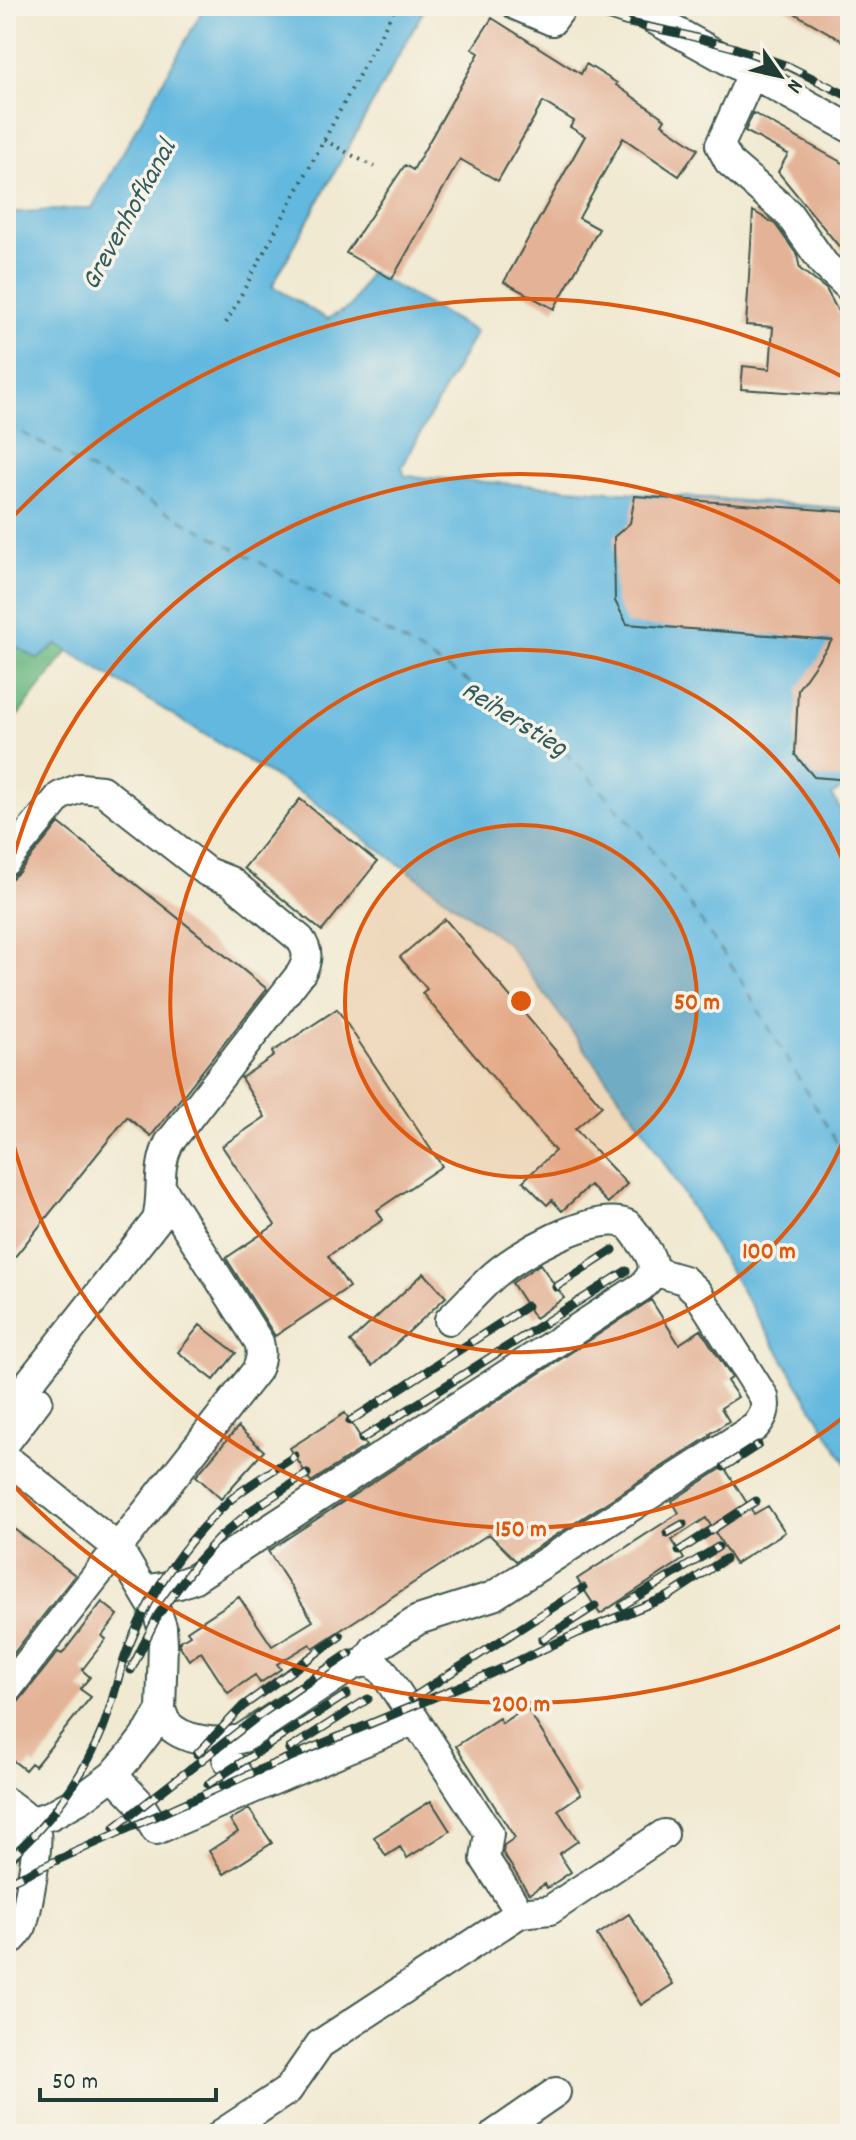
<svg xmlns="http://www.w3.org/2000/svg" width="856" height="2140" font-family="Dekko,sans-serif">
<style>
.forest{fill:#66b680;stroke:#427a5a;stroke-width:2}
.water{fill:#62b8df;stroke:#407a8a;stroke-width:2}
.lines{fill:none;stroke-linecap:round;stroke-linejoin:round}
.ferry{stroke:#305c5f;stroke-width:2;stroke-dasharray:10 8;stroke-linecap:butt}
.building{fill:#e4b397}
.minor-casing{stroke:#3e574c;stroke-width:32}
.path{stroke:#3e574c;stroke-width:4;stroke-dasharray:2 6;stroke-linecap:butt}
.minor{stroke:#fff;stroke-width:28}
.rail-casing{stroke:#1f3d34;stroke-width:9}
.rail{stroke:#f7f3e8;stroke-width:6;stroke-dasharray:18;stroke-linecap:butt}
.ring{fill:none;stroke:#de580e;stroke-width:4}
.labels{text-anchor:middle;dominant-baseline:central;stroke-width:7;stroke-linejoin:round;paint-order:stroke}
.water-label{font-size:28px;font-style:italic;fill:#305c5f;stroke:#f7f3e8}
.centre{fill:#de580e;stroke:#f7f3e8;stroke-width:4}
.ring-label{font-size:24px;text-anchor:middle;font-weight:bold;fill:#de580e;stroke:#f7f3e8;stroke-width:7;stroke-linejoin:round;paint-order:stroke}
</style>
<rect width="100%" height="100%" fill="#f7f3e8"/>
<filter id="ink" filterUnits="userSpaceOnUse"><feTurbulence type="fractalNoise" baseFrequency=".0125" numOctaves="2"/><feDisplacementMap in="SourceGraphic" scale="16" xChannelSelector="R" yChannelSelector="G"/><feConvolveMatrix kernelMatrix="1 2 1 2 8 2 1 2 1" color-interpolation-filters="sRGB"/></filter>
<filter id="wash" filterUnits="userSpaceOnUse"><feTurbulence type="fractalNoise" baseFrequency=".006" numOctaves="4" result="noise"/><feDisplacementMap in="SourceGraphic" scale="32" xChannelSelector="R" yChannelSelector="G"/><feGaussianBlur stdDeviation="1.8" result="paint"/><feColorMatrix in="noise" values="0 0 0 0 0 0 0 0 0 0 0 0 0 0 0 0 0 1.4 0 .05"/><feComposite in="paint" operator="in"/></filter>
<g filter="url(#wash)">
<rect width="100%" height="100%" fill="#f1e9d1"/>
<path class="forest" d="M6,641L38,659L56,644L68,651L6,731Z"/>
<path class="water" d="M205,6H426L272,286L327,319L350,307L370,272L476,332L402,467L405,476L850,509V787H845L832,795L850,826V1470L645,1131L507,943L310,799L57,644L38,659L6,641V213L92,208Z"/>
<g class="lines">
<path class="ferry" d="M6,424L386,631L492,696L568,754L640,833L736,972L850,1165"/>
</g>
<g id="blocks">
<path class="building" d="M782,6H850V45Z
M492,18L581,74L586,64L617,83L616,85L665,119L662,124L698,149L679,176L623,138L579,218L599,229L554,309L504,282L585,136L570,127L574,121L543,102L498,181L460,159L392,279L346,253L405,165L413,170L479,53L472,49Z
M753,113L850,167V260L778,172L788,154L745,131Z
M753,211L775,224L797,255L800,269L826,289L847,328L843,396L741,389L743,366L770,369L773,327L746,325Z
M635,496L850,512V780L814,777L795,755L798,689L832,640L627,624L615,601L614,537L630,523Z
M300,799L377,862L322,931L244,868Z
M59,823L267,989L151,1136L127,1117L6,1268V883L19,872Z
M445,919L602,1106L575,1129L627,1184L608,1203L590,1185L562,1211L552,1200L547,1205L523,1181L555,1151L422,993L427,989L400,957Z
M337,1009L442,1166L377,1210L383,1220L328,1256L349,1287L275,1336L226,1258L275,1225L222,1146L265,1117L241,1078L274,1056L272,1052Z
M540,1264L564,1298L535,1318L512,1283Z
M424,1273L446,1297L372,1366L350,1342Z
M651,1300L679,1344L701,1330L732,1378L727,1381L738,1397L721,1408L729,1421L710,1434L711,1435L516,1561L489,1534L313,1648L310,1644L277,1664L281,1669L260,1683L255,1675L228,1693L201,1652L189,1660L180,1646V1641L190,1635L187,1631L239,1597L272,1646L313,1621L268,1551Z
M200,1325L236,1353L214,1380L178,1352Z
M345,1413L366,1446L311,1482L290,1448Z
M238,1427L264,1451L221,1499L196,1476Z
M724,1467L754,1514L768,1506L785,1532L735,1564L706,1518L672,1540L684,1559L600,1614L577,1579L679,1513L672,1501Z
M6,1523L75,1575L6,1663Z
M102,1602L118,1615L102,1636L106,1639L82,1670L90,1677L80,1689L91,1697L35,1766L31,1763L25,1770L6,1755V1708L13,1706L19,1701L58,1652L62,1654Z
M526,1707L581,1794L558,1810L578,1841L559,1854L571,1872L547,1888L545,1884L529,1894L503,1853L504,1845L515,1838L456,1746L499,1718L502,1723Z
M431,1801L450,1831L407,1858L400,1847L386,1856L374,1837Z
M249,1809L272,1843L224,1874L209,1851L238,1832L230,1820Z
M629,1914L673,1984L641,2005L597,1935Z"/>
</g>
</g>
<g filter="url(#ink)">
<use href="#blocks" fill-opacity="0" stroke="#3e574c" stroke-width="2"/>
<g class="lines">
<g class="minor-casing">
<path id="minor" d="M517,6L552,21L563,6
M630,6L850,128
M752,74L720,145L729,162L788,213L824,264L850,288
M6,861L60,796L80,788L102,790L207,872L230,881L300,939C309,951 308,960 301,973L169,1143C156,1170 164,1192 157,1220L6,1412
M6,1442L38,1400
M6,1458L118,1548L158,1615L162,1627L163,1643L161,1710L149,1731L133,1752L113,1775L82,1798L51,1815L30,1822L6,1848
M144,1590L179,1584L193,1579L641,1287C657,1273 655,1262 644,1246C638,1238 634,1230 627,1224C592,1211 515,1255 490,1279C476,1292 463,1307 449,1320
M365,1662L375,1648L418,1620L493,1596L755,1427C763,1418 767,1410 764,1397L697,1292L684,1280L653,1271
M6,1691L256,1371C261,1361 262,1353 259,1342L161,1187
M161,1710C163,1714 164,1718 166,1722C182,1742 221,1745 243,1738L353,1665C366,1661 373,1662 383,1671L489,1833L485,1859L520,1913
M225,1742L227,1759L248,1791
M113,1775L138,1801L156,1830L415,1720
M6,1802C16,1810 33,1820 36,1833C39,1846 27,1912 22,1926C18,1933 12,1940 6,1945
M221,2134L288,2090L320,2044L520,1913L550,1910L664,1834
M495,2134L556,2092"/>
</g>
<path class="path" d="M324,140L374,167
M226,323L396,6"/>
<use href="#minor" class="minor"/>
<g class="rail-casing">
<path id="rail" d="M577,6L625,22L678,33L732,47L788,66L850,97
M556,1287L613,1250
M350,1421L527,1306
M362,1439L626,1271
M724,1467L758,1445
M667,1533L683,1524
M679,1551L756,1501
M622,1606L718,1547
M542,1640L595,1606
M131,1670L158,1615L196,1563L217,1540L253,1509L307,1474
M412,1698L583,1588
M289,1749L368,1699
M197,1754L243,1706L340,1636
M208,1784L347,1694
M114,1828L261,1714L350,1653
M6,1861C47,1827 83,1778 103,1728C114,1700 119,1669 131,1641C152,1590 188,1538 229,1501C249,1484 273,1471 295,1456
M6,1883L252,1773L492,1673L578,1633L669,1596L725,1559"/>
</g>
<use href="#rail" class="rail"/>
</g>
</g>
<circle cx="521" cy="1001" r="176" fill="#de580e" fill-opacity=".12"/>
<g class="ring">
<circle cx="521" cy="1001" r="176"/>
<path d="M850 1124A351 351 0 1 1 850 878"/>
<path d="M849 1413A527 527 0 0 1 6 1115M6 887A527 527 0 0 1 849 589"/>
<path d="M845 1624A702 702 0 0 1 8 1480M8 522A702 702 0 0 1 845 378"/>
</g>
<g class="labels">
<g class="water-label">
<text transform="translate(131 216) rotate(-61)">Grevenhofkanal</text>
<text transform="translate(513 721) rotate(32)">Reiherstieg</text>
</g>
</g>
<circle cx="521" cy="1001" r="12" class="centre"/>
<g class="ring-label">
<text x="697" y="1009">50 m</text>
<text x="769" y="1258">100 m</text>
<text x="521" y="1536">150 m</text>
<text x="521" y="1711">200 m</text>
</g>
<rect width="856" height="2140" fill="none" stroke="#f7f3e8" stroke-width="32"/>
<g transform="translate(780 76) rotate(124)" stroke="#f7f3e8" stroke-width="6" paint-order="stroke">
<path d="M0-6L14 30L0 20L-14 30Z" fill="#1f3d34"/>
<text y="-12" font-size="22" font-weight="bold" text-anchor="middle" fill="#1f3d34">N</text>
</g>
<path d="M40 2088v12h176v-12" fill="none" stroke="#1f3d34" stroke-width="4"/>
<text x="52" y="2088" font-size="24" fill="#1f3d34" stroke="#f7f3e8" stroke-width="6" paint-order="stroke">50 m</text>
</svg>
